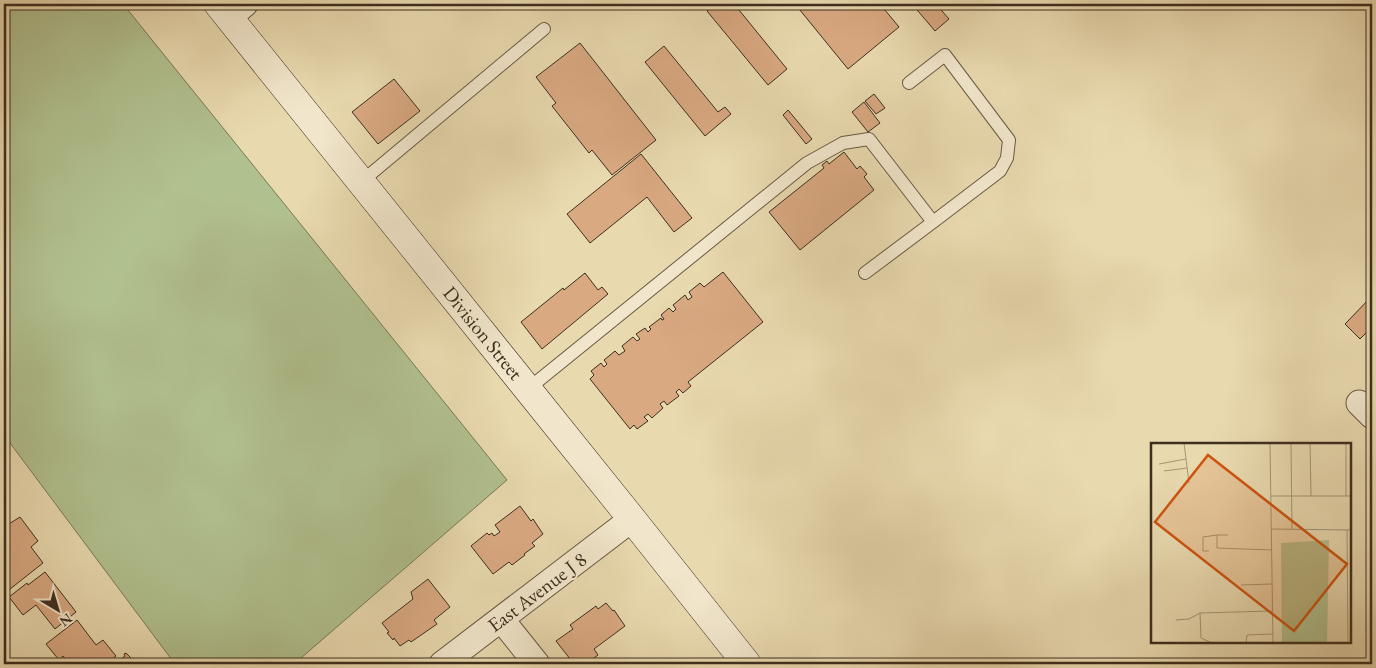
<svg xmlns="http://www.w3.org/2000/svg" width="1376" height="668" font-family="'EB Garamond',serif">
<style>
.green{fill:#b1c08f;stroke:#777857}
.building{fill:#d9a982;stroke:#3d2f1f}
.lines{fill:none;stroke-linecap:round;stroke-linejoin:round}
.service-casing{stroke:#685a43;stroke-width:14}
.minor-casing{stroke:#685a43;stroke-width:27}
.secondary-casing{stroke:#3d2f1f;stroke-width:29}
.service{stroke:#f1e6cb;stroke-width:12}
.minor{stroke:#f1e6cb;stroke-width:25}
.secondary{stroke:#f1e6cb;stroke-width:28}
.labels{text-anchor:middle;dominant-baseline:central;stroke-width:4;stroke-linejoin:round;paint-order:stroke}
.street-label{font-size:20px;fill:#3d2f1f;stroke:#f1e6cb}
.inset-road{fill:none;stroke:#a49575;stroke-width:1}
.view{fill:#ce530f;fill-opacity:0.15;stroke:#ce530f;stroke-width:2.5}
.inset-edge{fill:none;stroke:#3d2f1f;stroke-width:2.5}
</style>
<rect width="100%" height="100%" fill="#e9d9af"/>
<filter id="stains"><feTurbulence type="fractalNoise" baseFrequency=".004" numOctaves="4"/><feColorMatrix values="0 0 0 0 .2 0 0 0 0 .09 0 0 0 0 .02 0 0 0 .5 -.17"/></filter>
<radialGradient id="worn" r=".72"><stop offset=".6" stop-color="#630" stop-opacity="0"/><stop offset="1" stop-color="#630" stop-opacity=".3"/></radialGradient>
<path class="green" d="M4,4H123L507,480L294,664H175L4,435Z"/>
<path class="building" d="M716,4H743L745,6L739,10L787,69L768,85L707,11Z
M795,4H880L899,27L848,69Z
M912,4H936L949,19L935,31Z
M580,43L656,140L612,175L592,150L589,153L552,106L556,103L536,77Z
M664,46L718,112L725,107L731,114L705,136L645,62Z
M394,79L420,111L378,144L352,112Z
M874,94L885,108L876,114L865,101Z
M864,102L880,123L868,132L852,112Z
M788,110L812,139L806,144L783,115Z
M844,152L857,169L860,166L867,174L864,177L874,190L800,250L769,212L824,168L822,165L827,161L829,164Z
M641,154L692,218L674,232L647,197L590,243L567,214Z
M723,272L763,322L688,382L691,386L683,393L679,389L676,392L679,396L667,405L664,401L660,404L663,408L652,418L648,414L644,417L648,421L637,429L634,425L630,429L590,379L594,375L591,371L601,363L604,367L607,364L604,360L615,351L619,355L625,351L622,346L633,337L637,341L640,339L636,334L645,328L648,332L651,329L649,327L661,318L662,320L664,319L661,315L669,308L673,312L676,309L673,305L685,295L688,300L692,297L689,292L700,283L704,287Z
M585,273L598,290L602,287L608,294L542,349L521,322L563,288L564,290Z
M1372,296V327L1360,339L1345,324Z
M520,506L531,521L533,519L543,534L532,543L535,546L524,554L525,555L512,565L509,562L493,574L471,546L487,533L489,535L492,533L494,536L500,532L495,525Z
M20,517L38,541L31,547L43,563L5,593L4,591V566L7,563L4,559L9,556L5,551L7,549L4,545V527Z
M45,572L76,612L55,629L36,605L23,615L9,597L27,583L28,585Z
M428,579L450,607L434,620L437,624L411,642L409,640L400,646L394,638L393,640L387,633L389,632L382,623L413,599L411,592Z
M606,603L613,611L614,610L625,626L594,649L598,655L586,664H574L556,641L573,629L570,625L596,606L598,609Z
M77,620L96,645L103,640L116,656L106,664H69L63,656L59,660L46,644Z
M126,653L137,664H115L125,656L124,654Z"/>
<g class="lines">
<g class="service-casing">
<path id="service" d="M909,83L945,55L1009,140L1007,158L1000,171L933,222
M361,182L544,29
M528,389L807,163L843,143L869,139L933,222L865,273"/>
</g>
<g class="minor-casing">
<path id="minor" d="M229,17L245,4
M1359,403L1372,416
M501,619L537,664
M442,664L632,519"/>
</g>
<g class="secondary-casing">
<path id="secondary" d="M218,4L632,519L747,664"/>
</g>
<use href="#service" class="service"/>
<use href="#minor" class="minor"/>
<use href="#secondary" class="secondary"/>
</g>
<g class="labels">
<g class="street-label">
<text transform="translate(483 333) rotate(51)">Division Street</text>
<text transform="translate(537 592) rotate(-37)">East Avenue J 8</text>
</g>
</g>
<g transform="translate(1151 443)">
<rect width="200" height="200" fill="#e9d9af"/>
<path d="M178,97L176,200H131L130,100Z" fill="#b1c08f"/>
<path class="inset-road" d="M33,0L38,40M119,0L122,200M140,0L141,86M159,0L160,53M195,0V53M8,21L35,16M13,28L36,25M120,53H200M120,86L200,87M196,87L197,200M77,92H66V105L121,107M58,108H52V94L66,92M90,142L121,141M49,170L50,195L61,200M25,177L38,176L49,170L121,168M95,200L96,192L122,191"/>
<path class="view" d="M57,12L196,121L143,188L4,79Z"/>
<rect width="200" height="200" class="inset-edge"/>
</g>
<rect width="1376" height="668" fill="none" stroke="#e9d9af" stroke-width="20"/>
<rect x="5" y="5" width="1366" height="658" fill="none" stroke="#3d2f1f" stroke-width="2.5"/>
<rect x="10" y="10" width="1356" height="648" fill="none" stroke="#3d2f1f"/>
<g transform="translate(58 610) rotate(142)" stroke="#f1e6cb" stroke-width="4" paint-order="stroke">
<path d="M0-4L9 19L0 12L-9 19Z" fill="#3d2f1f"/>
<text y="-8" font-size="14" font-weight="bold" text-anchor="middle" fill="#3d2f1f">N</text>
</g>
<rect width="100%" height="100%" filter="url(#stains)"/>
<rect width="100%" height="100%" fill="url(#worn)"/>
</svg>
